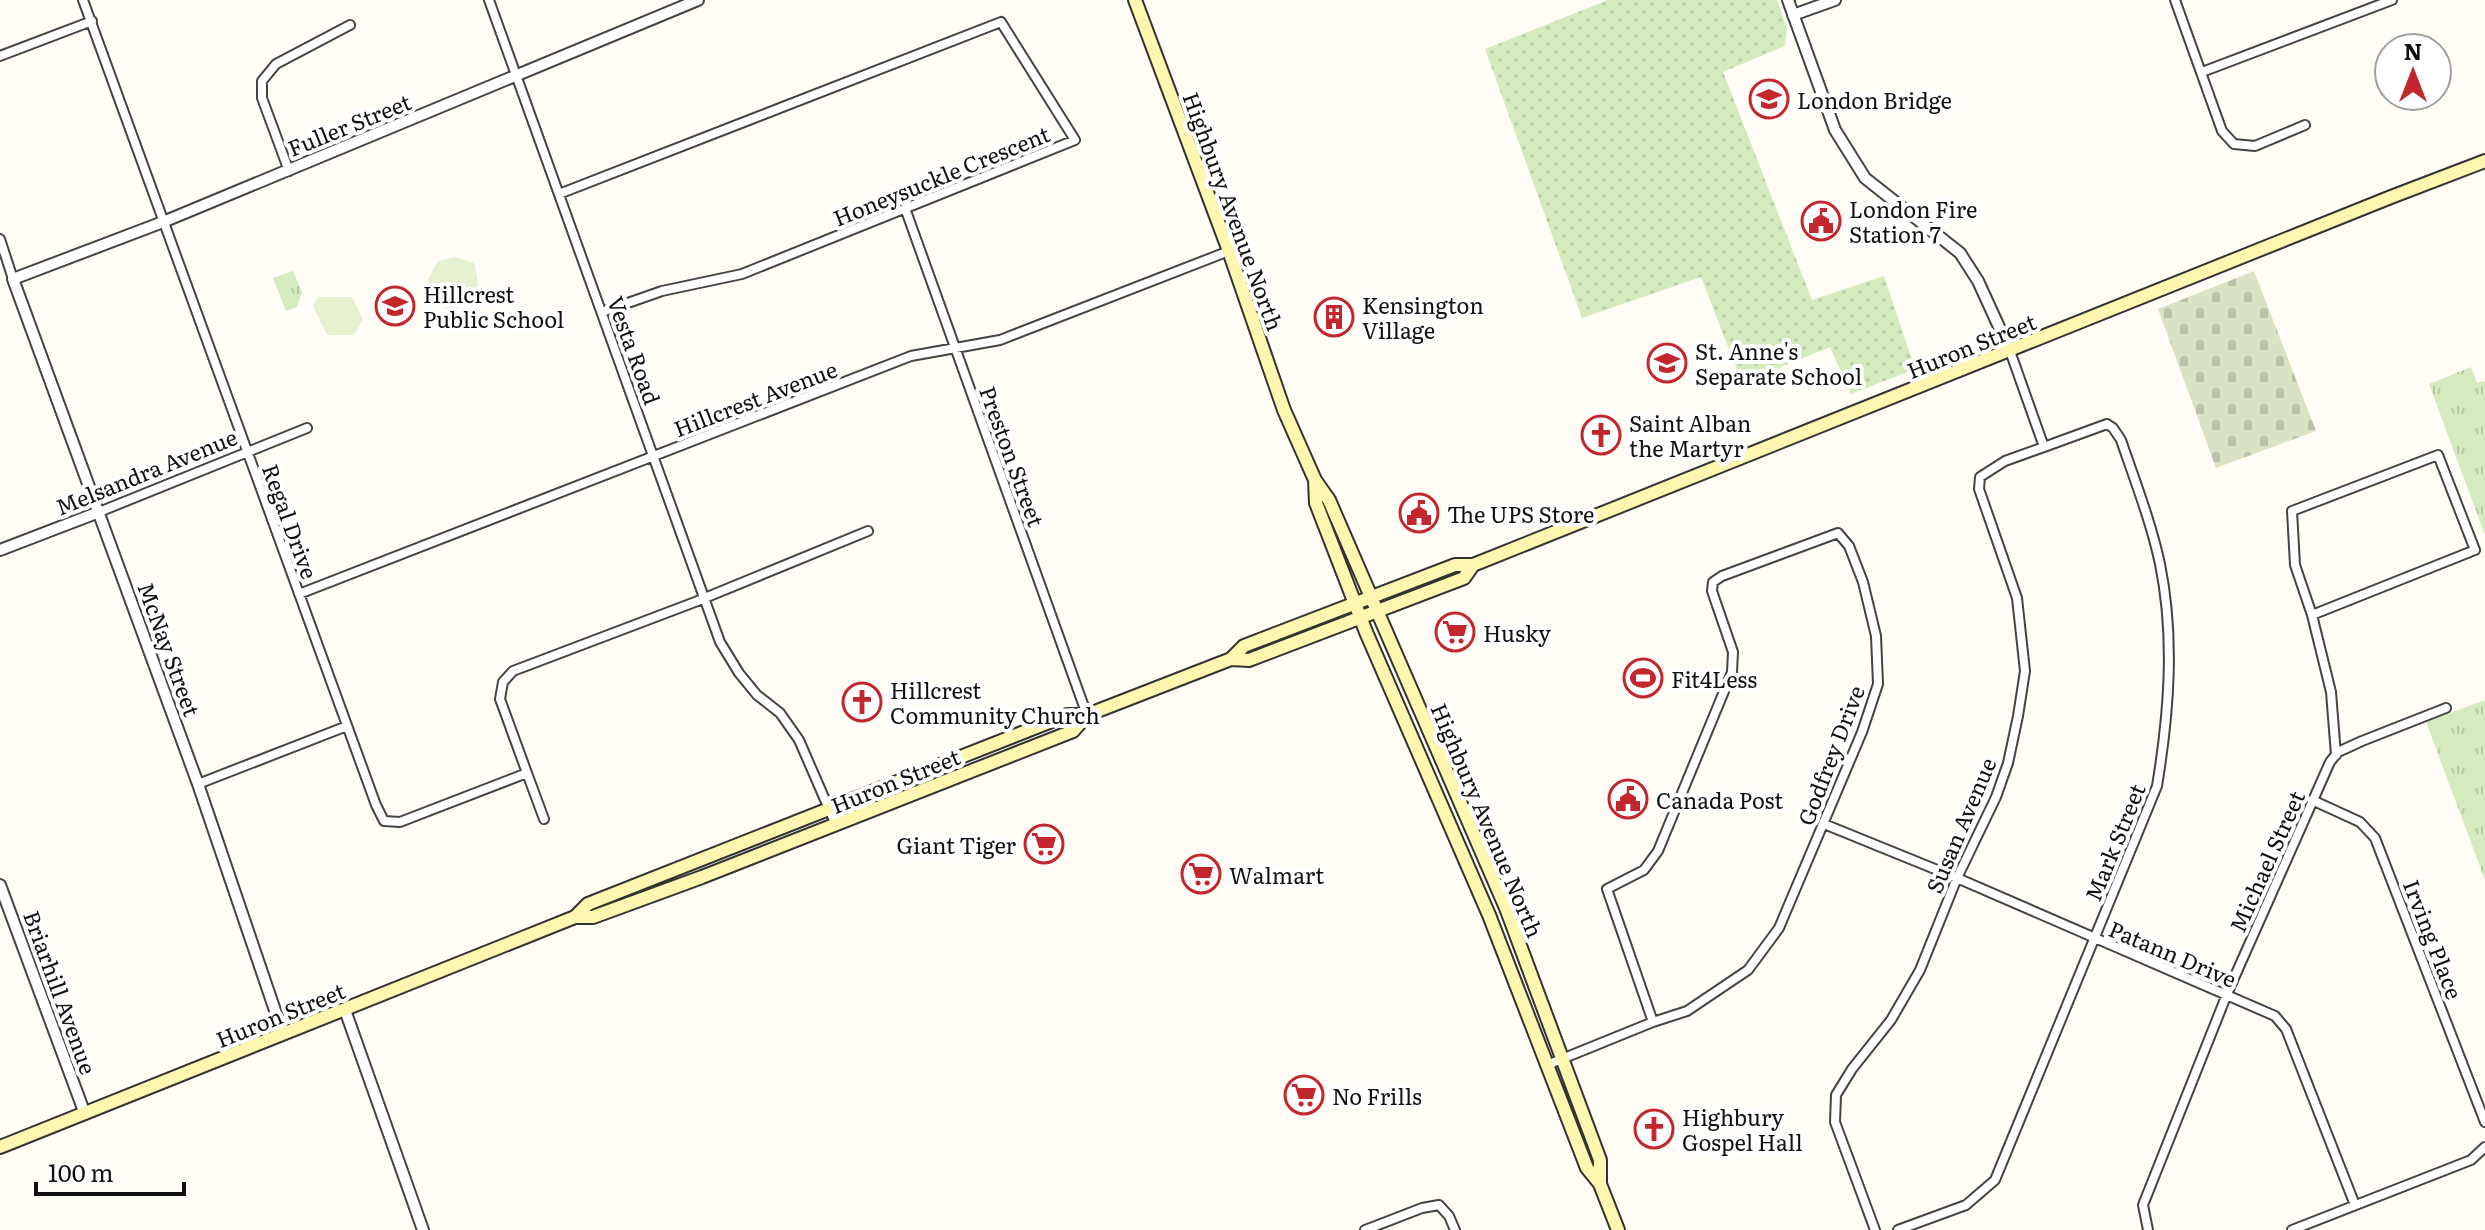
<svg xmlns="http://www.w3.org/2000/svg" width="2485" height="1230" font-family="Literata,serif">
<style>
.grass{fill:url(#grass-dots)}
.cemetery{fill:url(#cemetery-stones)}
.park{fill:url(#park-tufts)}
.pitch{fill:#e6f2cf}
.lines{fill:none;stroke-linecap:round;stroke-linejoin:round}
.minor-casing{stroke:#444;stroke-width:12}
.tertiary-casing{stroke:#444;stroke-width:14}
.secondary-casing{stroke:#333;stroke-width:16}
.minor{stroke:#fff;stroke-width:8}
.tertiary{stroke:#fff;stroke-width:10}
.secondary{stroke:#fff6b0;stroke-width:12}
.labels{text-anchor:middle;dominant-baseline:central;stroke-width:8;stroke-linejoin:round;paint-order:stroke}
.poi-label{font-size:22px;fill:#111;stroke:#fff;text-anchor:start}
.street-label{font-size:22px;fill:#111;stroke:#fff}
</style>
<defs>
<pattern id="grass-dots" width="8" height="8" patternUnits="userSpaceOnUse" patternTransform="scale(2)"><rect width="8" height="8" fill="#d5ebbd"/><path d="M2 2h.1M6 6h.1" fill="none" stroke="#b6c8a1" stroke-width="1.8" stroke-linecap="round"/></pattern>
<pattern id="cemetery-stones" width="16" height="16" patternUnits="userSpaceOnUse" patternTransform="scale(2)"><rect width="16" height="16" fill="#d9e3c4"/><path d="M2 7V4a2 2 0 0 1 4 0v3zM10 15v-3a2 2 0 0 1 4 0v3z" fill="#b9c2a7"/></pattern>
<pattern id="park-tufts" width="24" height="20" patternUnits="userSpaceOnUse" patternTransform="scale(2)"><rect width="24" height="20" fill="#d5ebbd"/><path d="M3 7l-1-3M5 7V3M7 7l1-3M15 17l-1-3M17 17v-4M19 17l1-3" fill="none" stroke="#b6c8a1"/></pattern>
</defs>
<rect width="100%" height="100%" fill="#fffdf5"/>
<path class="grass" d="M1608,0H1777L1787,28L1785,46L1723,72L1812,300L1884,276L1915,369L1851,394L1830,347L1742,383L1701,277L1582,318L1485,49Z"/>
<path class="cemetery" d="M2254,271L2316,431L2216,468L2158,309Z"/>
<path class="park" d="M293,271L302,292L297,307L286,311L273,278Z
M2471,367L2477,383L2485,381V535L2429,384Z
M2485,700V880L2426,722Z"/>
<path class="pitch" d="M455,257L474,263C482,292 477,305 447,310L433,295L428,279L438,261Z
M318,297H352L363,319L354,335H327L313,306Z"/>
<g class="lines">
<g class="minor-casing">
<path id="minor" d="M83,0L376,805L384,821L400,822L527,773L500,699L503,682L513,671L695,602L868,531
M489,0L720,642L739,673L757,695L780,713L799,740L836,825
M2175,0L2222,131L2234,144L2255,146L2305,125
M0,56L92,21
M2202,72L2392,0
M289,171L262,98V81L276,64L350,25
M559,194L1001,22L1075,140L742,274L662,291L602,312
M905,208L1087,715
M0,239L13,279
M99,512L307,428
M299,594L911,356L1000,340L1229,251
M2312,615L2475,550L2438,455L2292,511L2295,565L2312,615L2331,692L2336,755
M527,773L544,819
M198,784L347,726
M2312,800L2360,822L2375,838L2485,1122
M1824,824L1957,878L2275,1016L2286,1029L2355,1205
M1547,1065L1653,1022L1687,1011L1748,970L1779,928L1862,732L1878,684L1876,636L1863,582L1849,546L1838,533L1722,576L1713,582L1712,591L1733,652L1732,672L1658,851L1644,870L1607,889L1653,1022
M1365,1230L1422,1208L1439,1205L1449,1216L1455,1230
M1875,1230L1835,1122L1836,1095L1852,1069L1891,1020L1920,970L1957,878L1996,797L2008,763L2018,716L2025,671L2017,598L1979,489L1980,477L2005,461L2044,447
M1898,1230L1966,1205L1995,1180L2157,786C2169,713 2175,638 2160,564C2151,522 2135,481 2121,440L2113,428L2107,424L2044,447L2010,351
M2148,1230L2143,1205L2227,994L2330,762L2338,752L2362,741L2446,708
M2292,1230L2471,1160L2485,1147"/>
</g>
<g class="tertiary-casing">
<path id="tertiary" d="M1788,0L1835,130L1865,178L1960,253L1978,281L2010,351
M1793,15L1835,0
M0,550L99,512
M0,885L85,1114
M345,1010L423,1230
M283,1034L198,784L13,279L163,222L698,0"/>
</g>
<g class="secondary-casing">
<path id="secondary" d="M1135,0L1229,251L1284,410L1315,480L1329,500L1506,908L1600,1160V1184
M1315,480L1316,503L1366,632L1489,915L1587,1168L1600,1184L1618,1230
M1231,659L1249,660L1464,578L1473,565
M575,917H593L702,877L1073,731L1087,715
M0,1147L575,917L588,904L1067,715H1087L1231,659L1244,646L1455,565H1473L2391,197L2485,161"/>
</g>
<use href="#minor" class="minor"/>
<use href="#tertiary" class="tertiary"/>
<use href="#secondary" class="secondary"/>
</g>
<defs>
<g id="school-ring" transform="scale(2)"><circle r="9.5" fill="#fff" stroke="#c4262e" stroke-width="1.5"/><path d="M0-5L7-2L0 1L-7-2ZM-4 1L0 2.5L4 1V4Q0 6-4 4Z" fill="#c4262e"/></g>
<g id="civic-ring" transform="scale(2)"><circle r="9.5" fill="#fff" stroke="#c4262e" stroke-width="1.5"/><path d="M-.6-6.5H3V-4.5H.6V-3L4-1V1h2V6H-6V1h2V-1L-.6-3ZM-1.2 2.5V6h2.4V2.5Z" fill="#c4262e"/></g>
<g id="building-ring" transform="scale(2)"><circle r="9.5" fill="#fff" stroke="#c4262e" stroke-width="1.5"/><path d="M-4-6H4V6H1V3H-1V6H-4ZM-2.5-4.3h1.7v1.8h-1.7ZM.8-4.3h1.7v1.8H.8ZM-2.5-1h1.7V.8h-1.7ZM.8-1h1.7V.8H.8Z" fill="#c4262e"/></g>
<g id="church-ring" transform="scale(2)"><circle r="9.5" fill="#fff" stroke="#c4262e" stroke-width="1.5"/><path d="M-1.2-6h2.4v3.5h3.3v2.4h-3.3V6h-2.4V-.1h-3.3v-2.4h3.3Z" fill="#c4262e"/></g>
<g id="supermarket-ring" transform="scale(2)"><circle r="9.5" fill="#fff" stroke="#c4262e" stroke-width="1.5"/><path d="M-6-5.5h2.5l.6 2H6L4.5 2H-2.5L-4.4-4H-6ZM-1.5 3.2a1.3 1.3 0 1 0 .1 0ZM3 3.2a1.3 1.3 0 1 0 .1 0Z" fill="#c4262e"/></g>
<g id="stadium-ring" transform="scale(2)"><circle r="9.5" fill="#fff" stroke="#c4262e" stroke-width="1.5"/><path d="M0-5a6.5 5 0 1 0 0 10a6.5 5 0 1 0 0-10ZM-3.5-1.8h7v3.6h-7Z" fill="#c4262e"/></g>
</defs>
<g fill-rule="evenodd">
<use href="#school-ring" x="1769" y="99"/>
<use href="#civic-ring" x="1821" y="221"/>
<use href="#school-ring" x="395" y="306"/>
<use href="#building-ring" x="1334" y="317"/>
<use href="#school-ring" x="1667" y="363"/>
<use href="#church-ring" x="1601" y="435"/>
<use href="#civic-ring" x="1419" y="513"/>
<use href="#supermarket-ring" x="1455" y="632"/>
<use href="#stadium-ring" x="1643" y="678"/>
<use href="#church-ring" x="862" y="702"/>
<use href="#civic-ring" x="1628" y="799"/>
<use href="#supermarket-ring" x="1044" y="844"/>
<use href="#supermarket-ring" x="1201" y="874"/>
<use href="#supermarket-ring" x="1304" y="1095"/>
<use href="#church-ring" x="1654" y="1129"/>
</g>
<g class="labels">
<g class="poi-label">
<text x="1797" y="99">London Bridge</text>
<text x="1849" y="208">London Fire<tspan x="1849" dy="25">Station 7</tspan></text>
<text x="423" y="293">Hillcrest<tspan x="423" dy="25">Public School</tspan></text>
<text x="1362" y="304">Kensington<tspan x="1362" dy="25">Village</tspan></text>
<text x="1695" y="350">St. Anne's<tspan x="1695" dy="25">Separate School</tspan></text>
<text x="1629" y="422">Saint Alban<tspan x="1629" dy="25">the Martyr</tspan></text>
<text x="1447" y="513">The UPS Store</text>
<text x="1483" y="632">Husky</text>
<text x="1671" y="678">Fit4Less</text>
<text x="890" y="689">Hillcrest<tspan x="890" dy="25">Community Church</tspan></text>
<text x="1656" y="799">Canada Post</text>
<text x="1016" y="844" text-anchor="end">Giant Tiger</text>
<text x="1229" y="874">Walmart</text>
<text x="1332" y="1095">No Frills</text>
<text x="1682" y="1116">Highbury<tspan x="1682" dy="25">Gospel Hall</tspan></text>
</g>
<g class="street-label">
<text transform="translate(349 124) rotate(-22)">Fuller Street</text>
<text transform="translate(941 175) rotate(-22)">Honeysuckle Crescent</text>
<text transform="translate(1234 211) rotate(70)">Highbury Avenue North</text>
<text transform="translate(1971 345) rotate(-22)">Huron Street</text>
<text transform="translate(635 350) rotate(70)">Vesta Road</text>
<text transform="translate(755 398) rotate(-21)">Hillcrest Avenue</text>
<text transform="translate(1013 456) rotate(70)">Preston Street</text>
<text transform="translate(146 471) rotate(-22)">Melsandra Avenue</text>
<text transform="translate(291 521) rotate(70)">Regal Drive</text>
<text transform="translate(170 649) rotate(70)">McNay Street</text>
<text transform="translate(1830 755) rotate(-69)">Godfrey Drive</text>
<text transform="translate(895 780) rotate(-22)">Huron Street</text>
<text transform="translate(1488 820) rotate(67)">Highbury Avenue North</text>
<text transform="translate(1960 825) rotate(-67)">Susan Avenue</text>
<text transform="translate(2114 842) rotate(-68)">Mark Street</text>
<text transform="translate(2266 861) rotate(-66)">Michael Street</text>
<text transform="translate(2434 939) rotate(69)">Irving Place</text>
<text transform="translate(2173 953) rotate(23)">Patann Drive</text>
<text transform="translate(61 992) rotate(70)">Briarhill Avenue</text>
<text transform="translate(280 1014) rotate(-22)">Huron Street</text>
</g>
</g>
<g transform="translate(2413 72)"><circle r="38" fill="#ffffff" stroke="#a0a0a0" stroke-width="2"/>
<path d="M0-6L14 30L0 20L-14 30Z" fill="#c4262e"/>
<text y="-12" font-size="22" font-weight="bold" text-anchor="middle" fill="#111111">N</text>
</g>
<path d="M36 1182v12h148v-12" fill="none" stroke="#111111" stroke-width="4"/>
<text x="48" y="1182" font-size="24" fill="#111111" stroke="#ffffff" stroke-width="6" paint-order="stroke">100 m</text>
</svg>
